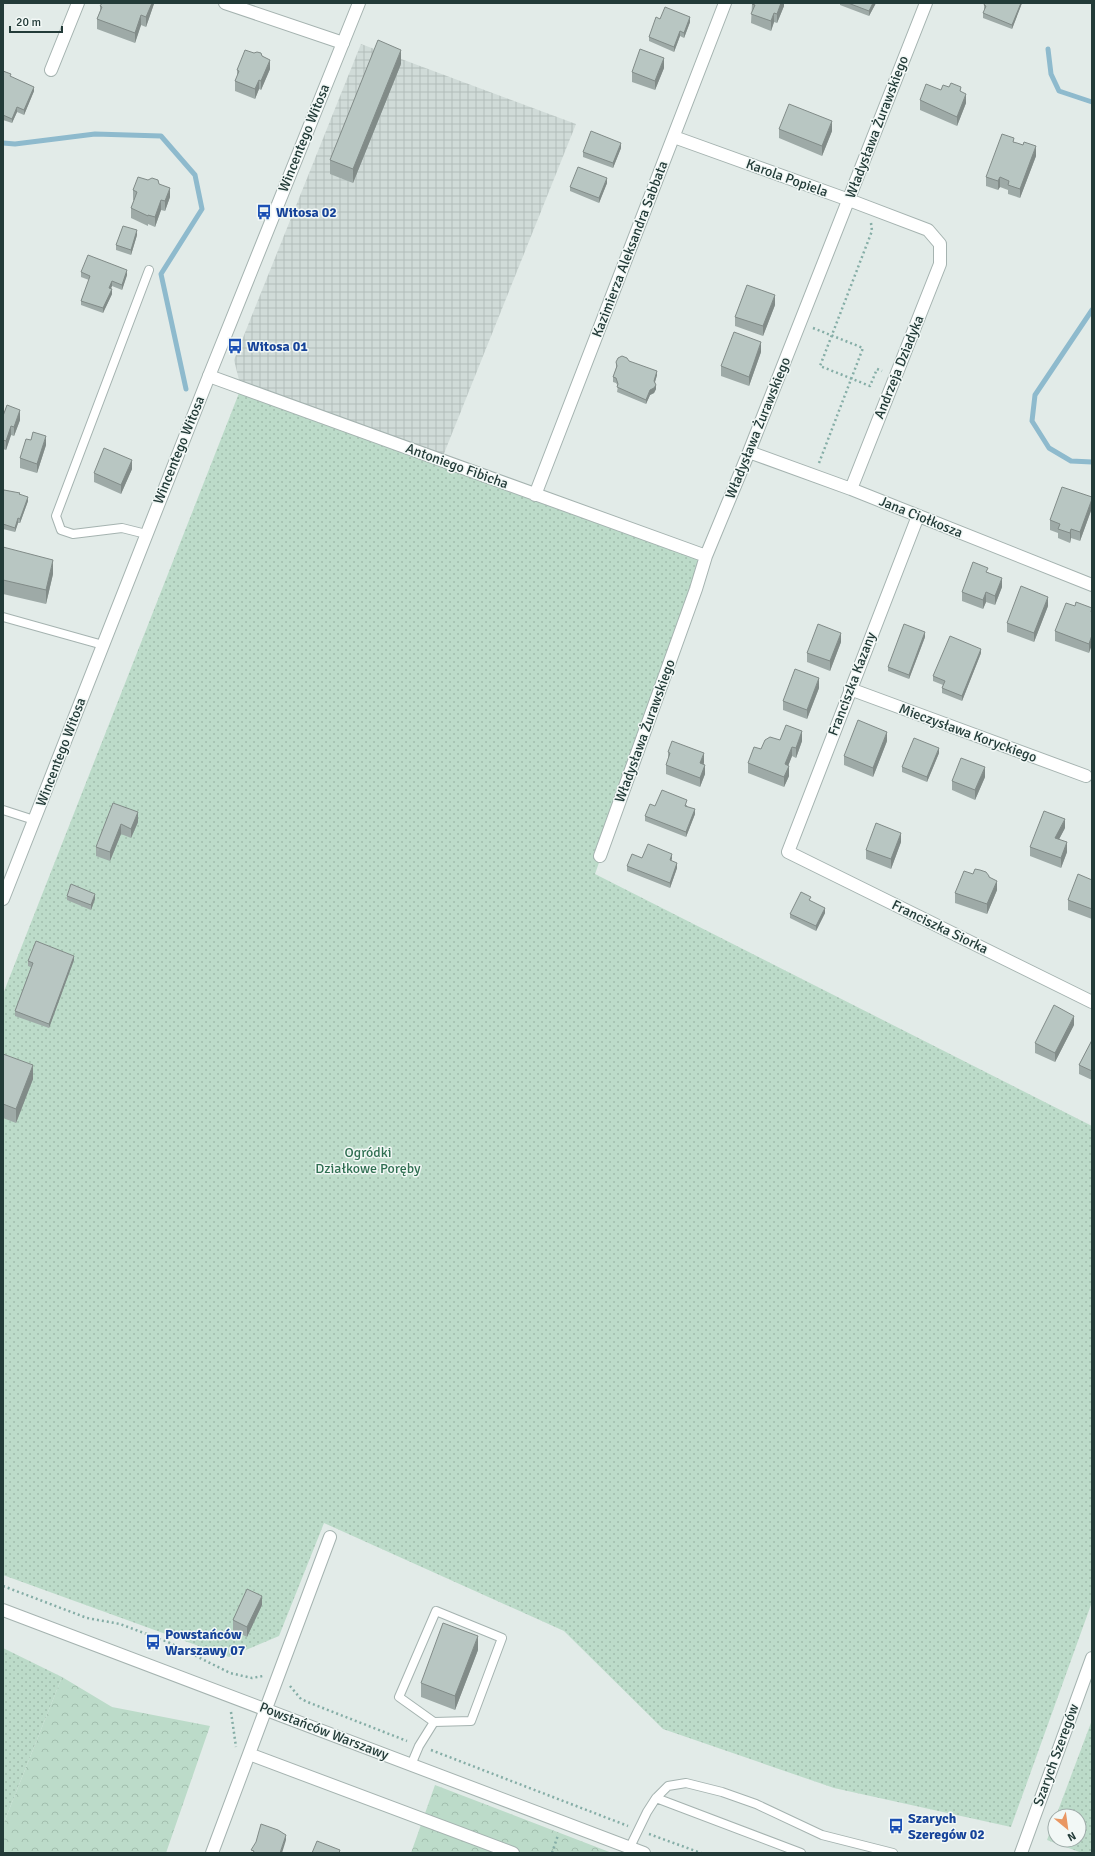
<svg xmlns="http://www.w3.org/2000/svg" width="1095" height="1856" font-family="Signika,sans-serif">
<style>
.industrial{fill:url(#industrial-grid)}
.grass{fill:url(#grass-dots)}
.forest{fill:url(#forest-crowns)}
.lines{fill:none;stroke-linecap:round;stroke-linejoin:round}
.stream{stroke:#8ebacd;stroke-width:5}
.service-casing{stroke:#a5b3b0;stroke-width:10}
.minor-casing{stroke:#a5b3b0;stroke-width:14}
.tertiary-casing{stroke:#a5b3b0;stroke-width:14}
.path{stroke:#85ada6;stroke-width:2.5;stroke-dasharray:2 3;stroke-linecap:butt}
.service{stroke:#fff;stroke-width:8}
.minor{stroke:#fff;stroke-width:12}
.tertiary{stroke:#fff;stroke-width:12}
.wall{fill:#9eaaa7}
.shaded-wall{fill:#818b88}
.building{fill:#b8c6c2;stroke:#818b88}
.labels{text-anchor:middle;dominant-baseline:central;stroke-width:3;stroke-linejoin:round;paint-order:stroke}
.street-label{font-size:14px;fill:#233b38;stroke:#f2f8f6}
.transit-label{font-size:14px;font-weight:bold;fill:#164399;stroke:#f2f8f6;text-anchor:start}
.park-label{font-size:14px;fill:#306f52;stroke:#f2f8f6}
</style>
<defs>
<pattern id="industrial-grid" width="8" height="8" patternUnits="userSpaceOnUse"><rect width="8" height="8" fill="#d0dbd8"/><path d="M0 4h8M4 0v8" fill="none" stroke="#b2bdba"/></pattern>
<pattern id="grass-dots" width="8" height="8" patternUnits="userSpaceOnUse"><rect width="8" height="8" fill="#bcdbc9"/><path d="M2 2h.1M6 6h.1" fill="none" stroke="#a1bdad" stroke-width="1.8" stroke-linecap="round"/></pattern>
<pattern id="forest-crowns" width="20" height="18" patternUnits="userSpaceOnUse"><rect width="20" height="18" fill="#bcdbc9"/><path d="M2 6a3 3 0 1 1 6 0M12 15a3 3 0 1 1 6 0" fill="none" stroke="#a1bdad"/></pattern>
</defs>
<rect width="100%" height="100%" fill="#e2ebe8"/>
<path class="industrial" d="M361,44L576,124L441,461L241,388L234,360Z"/>
<path class="grass" d="M241,388L706,556L595,874L1092,1126V1602L1011,1827L834,1788L663,1729L564,1631L324,1523L279,1636L229,1657L3,1575V994Z
M3,1648L62,1677L3,1825Z
M1092,1720V1853H1082L1047,1840L1055,1818V1840H1079V1816H1056Z"/>
<path class="forest" d="M62,1677L112,1707L210,1726L166,1853H3V1825Z
M435,1785L612,1853H411Z"/>
<g class="lines">
<path class="stream" d="M1048,49L1051,74L1059,91L1092,102
M3,143L15,144L95,134L161,136L195,175L202,209L161,274L186,389
M1092,310L1035,395L1032,421L1049,448L1071,461L1092,462"/>
<g class="service-casing">
<path id="service" d="M146,534L122,528L73,534L61,530L56,516L149,270
M3,617L103,645
M3,810L34,820
M411,1765L419,1746L434,1722L471,1721L502,1638L436,1611L399,1697L434,1722
M656,1798L801,1853
M630,1847L647,1812L656,1798L668,1786L686,1783L722,1792L756,1804L822,1835L893,1853"/>
</g>
<g class="minor-casing">
<path id="minor" d="M225,3L343,43
M51,70L78,3
M674,137L849,200L928,230L940,244V264L851,489
M209,376L706,556
M749,452L851,489L1092,585
M535,495L725,3
M918,516L788,852L1092,1002
M850,689L1086,776
M600,856L696,589L706,556L749,452L926,3
M330,1537L249,1754L513,1853
M212,1853L249,1754
M1021,1853L1092,1658"/>
</g>
<g class="tertiary-casing">
<path id="tertiary" d="M3,899L209,376L359,3
M3,1610L644,1853"/>
</g>
<path class="path" d="M871,223L872,231L820,366L870,386L877,369L882,371
M813,328L863,348L819,463
M3,1586L87,1618L120,1624L168,1642L230,1673L252,1678L263,1676
M290,1686L301,1699L310,1703L407,1741
M231,1712L236,1747
M431,1750L628,1826
M649,1834L701,1853
M552,1853L558,1835"/>
<use href="#service" class="service"/>
<use href="#minor" class="minor"/>
<use href="#tertiary" class="tertiary"/>
</g>
<path class="wall" d="M154,3L146,27L141,25L135,43L97,29V19L100,11V6Z
M784,3V6L777,23L774,22L771,31L751,23L752,4Z
M840,3H876L869,16L840,5Z
M985,3H1022L1012,29L983,18V13L985,10H984V5Z
M660,19L690,22L684,38L680,36L674,52L649,41V37Z
M254,53L262,56L270,69L261,90L259,89L255,99L235,91V81L237,77V70Z
M401,64L353,183L330,174V160Z
M664,68L655,90L632,82V72Z
M3,71L11,77L34,91L24,115L17,112L12,123L3,120Z
M941,90L961,92L966,103L957,126L920,110V100Z
M779,129L832,131L822,156L779,138Z
M1014,142L1036,156L1020,198L1008,194V190L1000,187L998,190L986,186V177Z
M621,148L613,168L583,157V152Z
M607,183L599,203L570,191V187Z
M159,184L170,197L165,211L161,210L155,227L148,224V226L131,218V208L134,200H133V190Z
M137,235L131,255L116,250V245Z
M81,272L127,275L122,290L112,286L111,288L112,294L103,313L81,305V301L89,280L81,277Z
M775,305L763,336L735,326V317Z
M761,352L749,386L721,376V366Z
M629,361L657,375L655,382L656,389L654,393L650,395L646,404L617,392L618,386L616,383L613,382V377L616,368V362Z
M3,416L20,420L14,436L11,435L6,450L3,449Z
M31,440L46,445L37,473L20,468V458Z
M132,469L121,494L94,482V473Z
M3,492L20,494L28,501L20,523H18L15,532L3,529Z
M1092,497V508L1080,541L1071,538L1070,543L1058,538V533L1050,530V520Z
M3,547L53,574L46,604L3,594Z
M988,572L1002,587L995,605L986,602L983,609L962,601V592Z
M1048,606L1034,642L1007,632V623Z
M1075,606L1092,608L1089,653L1055,641V631Z
M925,637L909,679L888,671V667Z
M841,642L830,671L807,662V653Z
M981,653L962,701L942,693V688L943,685L933,681V676Z
M819,688L807,719L783,710V701Z
M780,740L802,741L796,758L792,756L788,766L789,776L784,787L748,773V763L761,749Z
M887,741L873,777L844,765V756Z
M668,752L704,763L703,764L705,774L700,787L666,774V765L668,760Z
M939,753L927,782L902,772V767Z
M985,777L975,800L952,790V781Z
M113,803L138,822L131,838L121,834L110,861L96,856V847Z
M687,805V806L695,814L686,837L645,821V816L655,806Z
M1065,828L1059,839L1067,852L1061,868L1030,856V847Z
M901,842L891,869L866,859V850Z
M642,858H672L671,861L677,868L670,888L627,871V866Z
M973,874L989,878L997,890L987,914L955,903V893Z
M1092,880V919L1068,910V900Z
M67,896L95,899L91,910L67,900Z
M811,901L825,913L816,931L790,918V914Z
M74,960L49,1028L15,1016V1011L31,967L28,966V961Z
M1074,1025L1055,1062L1035,1053V1043Z
M1092,1040V1080L1079,1074V1065Z
M3,1054L33,1079L16,1123L3,1118Z
M262,1605L247,1637L233,1630V1620Z
M478,1650L455,1710L421,1697V1683Z"/>
<path class="shaded-wall" d="M152,3H154V4L146,27V17Z
M781,3H784V6L777,23V14Z
M873,3H876L869,16V11Z
M1021,3H1022L1012,29V25Z
M774,13V22L771,31V21Z
M141,15V25L135,43V33Z
M690,17V22L684,38V33Z
M680,31V36L674,52V47Z
M401,50V64L353,183V169Z
M664,58V68L655,90V81Z
M270,60V69L261,90V81Z
M259,80V89L255,99V89Z
M34,87V91L24,115V110Z
M966,94V103L957,126V117Z
M17,107V112L12,123V119Z
M832,121V131L822,156V146Z
M621,143V148L613,168V163Z
M1036,146V156L1020,198V189Z
M1000,177V187L998,190V181Z
M607,178V183L599,203V198Z
M170,188V197L165,211V201Z
M161,200V210L155,227V217Z
M137,230V235L131,255V250Z
M127,270V275L122,290V285Z
M112,281V286L109,293V288Z
M112,289V294L103,313V308Z
M775,295V305L763,336V326Z
M761,342V352L749,386V377Z
M657,371V375L654,385V381Z
M656,385V389L654,393L650,395L646,404V400L650,390Z
M20,410V420L14,436V427Z
M11,426V435L6,450V441Z
M46,436V445L37,473V464Z
M132,460V469L121,494V485Z
M28,497V501L20,523V519Z
M1092,499V508L1080,541V532Z
M18,518V523L15,532V528Z
M1071,529V538L1070,543V533Z
M53,560V574L46,604V590Z
M1002,578V587L995,605V596Z
M986,592V602L983,609V600Z
M1048,597V606L1034,642V633Z
M925,632V637L909,679V675Z
M841,633V642L830,671V661Z
M1092,635V645L1089,653V644Z
M981,649V653L962,701V696Z
M819,678V688L807,719V710Z
M802,731V741L796,758V748Z
M887,732V741L873,777V768Z
M792,747V756L785,774V764Z
M939,748V753L927,782V777Z
M704,753V763L700,772V763Z
M705,765V774L700,787V778Z
M789,766V776L784,787V777Z
M985,767V777L975,800V790Z
M695,809V814L686,837V832Z
M138,812V822L131,838V829Z
M1065,819V828L1055,847V838Z
M121,824V834L110,861V852Z
M901,833V842L891,869V859Z
M1067,842V852L1061,868V858Z
M672,854V858L670,865V860Z
M677,863V868L670,888V883Z
M997,881V890L987,914V904Z
M95,894V899L91,910V905Z
M825,908V913L816,931V926Z
M74,956V960L49,1028V1024Z
M1074,1016V1025L1055,1062V1053Z
M33,1065V1079L16,1123V1109Z
M262,1596V1605L247,1637V1627Z
M478,1636V1650L455,1710V1696Z
M286,1835V1840L282,1853H280Z"/>
<path class="building" d="M102,3H152L146,17L141,15L135,33L97,19L102,7L100,6Z
M753,3H781L777,14L774,13L771,21L751,14L755,5L752,4Z
M848,3H873L869,11Z
M985,3H1021L1012,25L983,13L986,6L984,5Z
M665,7L690,17L684,33L680,31L674,47L649,37L656,17L660,19Z
M378,40L401,50L353,169L330,160Z
M640,49L664,58L655,81L632,72Z
M245,50L254,53L257,52L261,53L262,56L270,60L261,81L259,80L255,89L235,81L239,71L237,70Z
M3,71L11,74L10,76L34,87L24,110L17,107L12,119L3,115Z
M951,83L961,87L960,91L966,94L957,117L920,100L926,84L941,90L943,85L949,87Z
M789,104L832,121L822,146L779,129Z
M591,131L621,143L613,163L583,152Z
M1002,134L1014,138L1013,142L1017,143L1023,145L1024,142L1036,146L1020,189L1008,185L1009,181L1000,177L998,181L986,177Z
M578,167L607,178L599,198L570,187Z
M138,177L148,180L152,178L158,180L159,184L170,188L165,201L161,200L155,217L148,215V216L131,208L137,192L133,190Z
M123,226L137,230L131,250L116,245Z
M88,255L127,270L122,285L112,281L109,288L112,289L103,308L81,301L90,276L81,272Z
M747,285L775,295L763,326L735,317Z
M734,332L761,342L749,377L721,366Z
M622,356L627,358L629,361L657,371L654,381L656,385L654,388L650,390L646,400L617,387L618,384L616,378L613,377L617,366L616,362L618,358Z
M7,405L20,410L14,427L11,426L6,441L3,440V416Z
M33,432L46,436L37,464L20,458L26,439L31,440Z
M104,448L132,460L121,485L94,473Z
M1062,487L1092,497V499L1080,532L1071,529L1070,533L1058,529L1060,524L1050,520Z
M4,490L20,493L19,494L28,497L20,519L18,518L15,528L3,524V492Z
M3,547L53,560L46,590L3,580Z
M973,562L988,568L986,572L1002,578L995,596L986,592L983,600L962,592Z
M1021,586L1048,597L1034,633L1007,623Z
M1076,602L1092,608L1091,612L1092,613V635L1089,644L1055,631L1066,603L1075,606Z
M818,624L841,633L830,661L807,653Z
M904,624L925,632L909,675L888,667Z
M950,636L981,649L962,696L942,688L945,681L933,676Z
M795,669L819,678L807,710L783,701Z
M858,720L887,732L873,768L844,756Z
M786,725L802,731L796,748L792,747L785,764L789,766L784,777L748,763L754,747L761,749L765,740L770,737L780,740Z
M914,738L939,748L927,777L902,767Z
M672,741L704,753L700,763L705,765L700,778L666,765L670,753L668,752Z
M961,758L985,767L975,790L952,781Z
M662,790L687,800L685,806L695,809L686,832L645,816L650,804L655,806Z
M113,803L138,812L131,829L121,824L110,852L96,847Z
M1044,811L1065,819L1055,838L1067,842L1061,858L1030,847Z
M876,823L901,833L891,859L866,850Z
M648,844L672,854L670,860L677,863L670,883L627,866L632,854L642,858Z
M975,869L980,870L986,872L989,876V877L997,881L987,904L955,893L964,871L973,874Z
M1078,874L1092,880V909L1068,900Z
M71,884L95,894L91,905L67,896Z
M801,892L811,897L809,900L825,908L816,926L790,914Z
M36,941L74,956L49,1024L15,1011L33,963L28,961Z
M1054,1005L1074,1016L1055,1053L1035,1043Z
M1092,1040V1071L1079,1065Z
M3,1054L33,1065L16,1109L3,1104Z
M247,1589L262,1596L247,1627L233,1620Z
M443,1623L478,1636L455,1696L421,1683Z
M261,1824L278,1830L286,1835L280,1853H253L254,1851L251,1850L256,1842Z
M317,1841L340,1850L339,1853H312Z"/>
<defs>
<g id="bus-bare" transform="scale(1.2)"><path d="M-5-6H5V4H4V6H2V4H-2V6H-4V4H-5ZM-3.5-4V0h7V-4ZM-3.5 1.2v1.5H-2V1.2ZM2 1.2v1.5H3.5V1.2Z" fill="#1a4fb4" stroke="#f2f8f6" stroke-width="2.5" paint-order="stroke"/></g>
</defs>
<g fill-rule="evenodd">
<use href="#bus-bare" x="264" y="212"/>
<use href="#bus-bare" x="235" y="346"/>
<use href="#bus-bare" x="153" y="1642"/>
<use href="#bus-bare" x="896" y="1826"/>
</g>
<g class="labels">
<g class="street-label">
<text transform="translate(877 127) rotate(-69)">Władysława Żurawskiego</text>
<text transform="translate(304 138) rotate(-68)">Wincentego Witosa</text>
<text transform="translate(787 178) rotate(20)">Karola Popiela</text>
<text transform="translate(630 249) rotate(-69)">Kazimierza Aleksandra Sabbata</text>
<text transform="translate(899 367) rotate(-68)">Andrzeja Dziadyka</text>
<text transform="translate(758 428) rotate(-68)">Władysława Żurawskiego</text>
<text transform="translate(179 450) rotate(-68)">Wincentego Witosa</text>
<text transform="translate(457 466) rotate(20)">Antoniego Fibicha</text>
<text transform="translate(921 517) rotate(22)">Jana Ciołkosza</text>
<text transform="translate(852 684) rotate(-69)">Franciszka Kazany</text>
<text transform="translate(645 731) rotate(-70)">Władysława Żurawskiego</text>
<text transform="translate(968 733) rotate(20)">Mieczysława Koryckiego</text>
<text transform="translate(61 752) rotate(-69)">Wincentego Witosa</text>
<text transform="translate(940 927) rotate(26)">Franciszka Siorka</text>
<text transform="translate(324 1731) rotate(21)">Powstańców Warszawy</text>
<text transform="translate(1056 1755) rotate(-70)">Szarych Szeregów</text>
</g>
<g class="transit-label">
<text x="276" y="212">Witosa 02</text>
<text x="247" y="346">Witosa 01</text>
<text x="165" y="1634">Powstańców<tspan x="165" dy="16">Warszawy 07</tspan></text>
<text x="908" y="1818">Szarych<tspan x="908" dy="16">Szeregów 02</tspan></text>
</g>
<g class="park-label">
<text x="368" y="1152">Ogródki<tspan x="368" dy="16">Działkowe Poręby</tspan></text>
</g>
</g>
<rect width="1095" height="1856" fill="none" stroke="#233b38" stroke-width="8"/>
<g transform="translate(1067 1828) rotate(151)"><circle r="19" fill="#f2f8f6" stroke="#9facaa"/>
<path d="M0-3L7 15L0 10L-7 15Z" fill="#e99763"/>
<text y="-6" font-size="11" font-weight="bold" text-anchor="middle" fill="#233b38">N</text>
</g>
<path d="M10 26v6h52v-6" fill="none" stroke="#233b38" stroke-width="2"/>
<text x="16" y="26" font-size="12" fill="#233b38" stroke="#f2f8f6" stroke-width="3" paint-order="stroke">20 m</text>
</svg>
